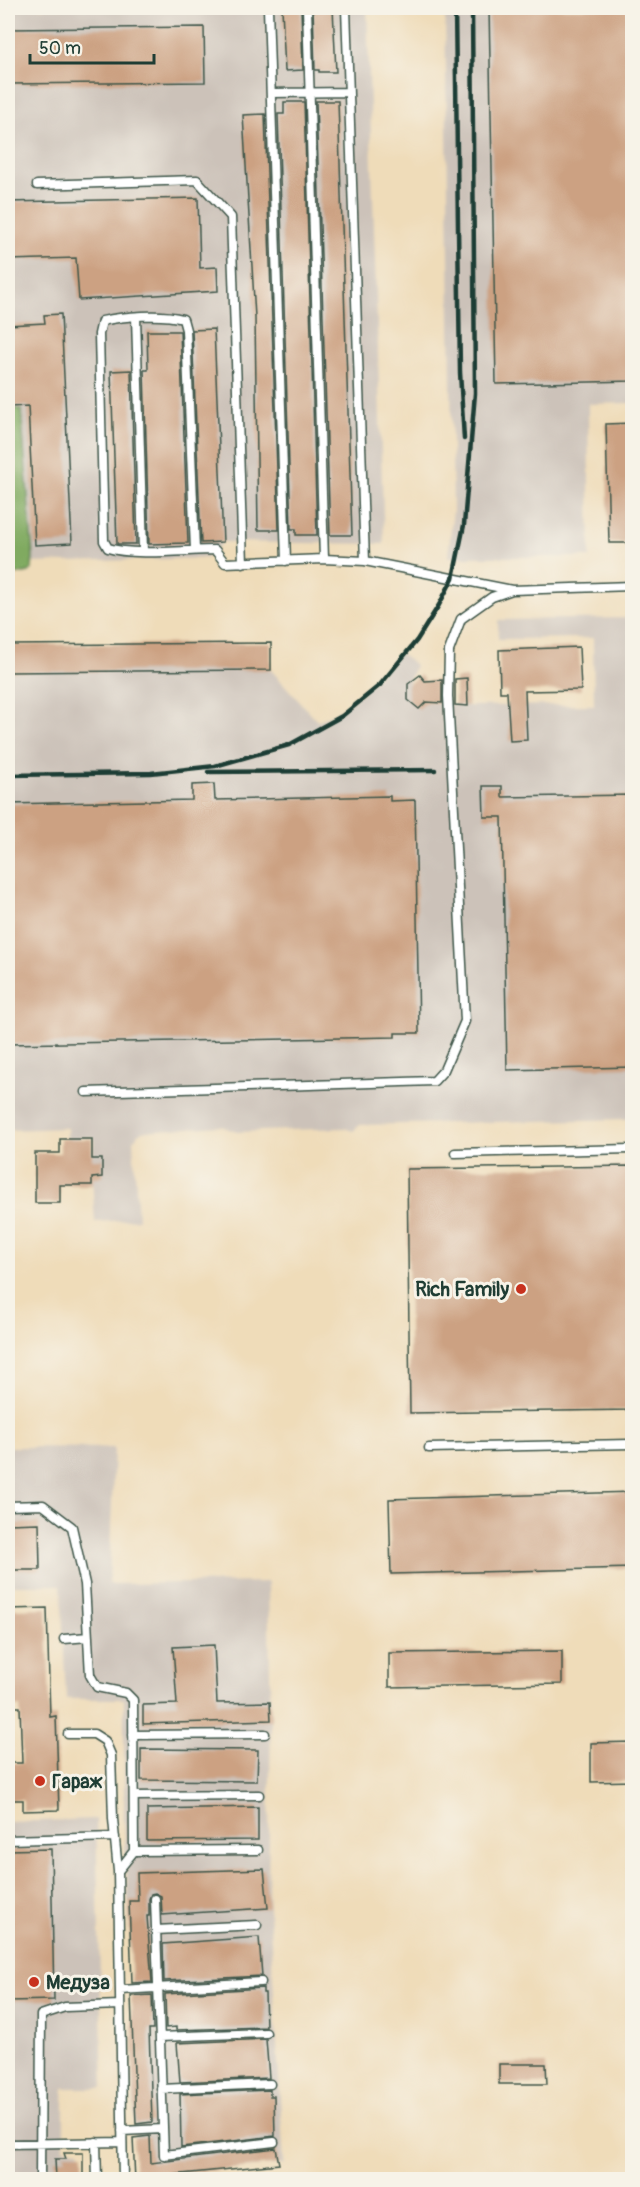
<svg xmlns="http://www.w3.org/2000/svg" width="640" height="2187" font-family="Pangolin,sans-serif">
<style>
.industrial{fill:#ccc2b9}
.forest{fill:#80aa61;stroke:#50744a;stroke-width:1.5}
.building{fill:#cca182}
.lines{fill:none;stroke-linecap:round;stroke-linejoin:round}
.lane-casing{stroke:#3e5548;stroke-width:11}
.lane{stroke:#fff;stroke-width:8}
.rail{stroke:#1f3d34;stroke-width:4.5}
.poi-dot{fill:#c8321e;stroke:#f7f3e8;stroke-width:2}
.labels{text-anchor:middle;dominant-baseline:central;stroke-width:6;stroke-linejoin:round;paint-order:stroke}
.poi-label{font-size:20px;font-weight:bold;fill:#1f3d34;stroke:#f7f3e8;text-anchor:start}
</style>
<rect width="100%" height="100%" fill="#f7f3e8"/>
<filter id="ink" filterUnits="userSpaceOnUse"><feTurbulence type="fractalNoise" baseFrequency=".0167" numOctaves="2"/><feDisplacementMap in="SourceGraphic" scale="12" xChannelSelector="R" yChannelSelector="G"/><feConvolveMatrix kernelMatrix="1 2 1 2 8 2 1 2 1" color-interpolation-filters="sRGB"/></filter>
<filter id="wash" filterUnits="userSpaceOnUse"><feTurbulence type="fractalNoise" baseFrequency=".008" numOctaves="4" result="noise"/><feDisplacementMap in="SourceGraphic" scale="24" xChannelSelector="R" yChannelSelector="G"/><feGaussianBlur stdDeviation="1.35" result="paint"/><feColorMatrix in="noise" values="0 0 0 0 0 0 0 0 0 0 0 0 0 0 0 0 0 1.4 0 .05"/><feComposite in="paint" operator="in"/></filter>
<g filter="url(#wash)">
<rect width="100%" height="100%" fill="#efdcb9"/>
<path class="industrial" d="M8,8H367L384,544L223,542L207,558L29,563L8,573Z
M445,8H632V403L588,404L590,557H448L453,510Z
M632,618V1119L360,1125L353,1131L344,1128L237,1132L221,1126L142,1131L133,1140L138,1219L95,1222L92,1178L102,1177V1160L92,1159L94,1137L67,1139V1128L8,1130V1044L395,1037V1033H419L415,800L390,801V796L215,800L214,784L192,785V800L8,804V645L271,643V670L317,721L341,710L364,691L400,653L415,665L408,684V700L419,708L426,702L468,706L594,705L593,638L498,639V620Z
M8,1447L114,1448L109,1584L268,1582L271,1722L268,1892L284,2164L171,2175L153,2179H135L132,1983L124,1819V1699H66L61,1585H8Z
M96,1819L103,2088H64V2148L79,2149L80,2153H83V2179H8V1822Z"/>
<path class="forest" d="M8,408L21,409L33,557L32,569L29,572L8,576V558L12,556V534L8,506Z"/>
<g id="blocks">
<path class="building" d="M282,8H301L303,70L285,71Z
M313,8H333L336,72H319V70H315Z
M489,8H633V381L496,384Z
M204,27L205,82L8,84V29Z
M316,101H338L352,535H330Z
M284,102H304L317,535H296V529H291L278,114H284Z
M265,114L279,530H258L255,317L243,115Z
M198,198L200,268L217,267L218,291L79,300L76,258L8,260V202Z
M61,314L72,543L35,545L28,406L8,407V325L45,323L44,315Z
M214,329L223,542L201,543L192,330Z
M147,331H180L188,543L149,544L144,370H148Z
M131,370L136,544H117L111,371Z
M633,423V543H609L606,424Z
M271,643V670L8,672V645Z
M579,647L581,690L525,691L527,740L510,741L507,692H500L499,650Z
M420,675L425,681L442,680V703L426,702L419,709L408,700V684Z
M467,678L468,706L455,705V679Z
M214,784L215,800L390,796V801L415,800L419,1033H395V1037L8,1044V804L192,800V785Z
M483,786H502V797L633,795V1067L507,1070L502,817H484Z
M60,1139H92V1159H102V1177L92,1178V1185H60V1203H35V1153H60Z
M633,1166V1410L410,1413L407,1169Z
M633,1492V1568L391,1574L389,1499Z
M39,1523L40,1570H8V1524Z
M47,1608L50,1717L56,1716L59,1810L23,1811V1800H8V1763H22L20,1707H8V1609Z
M214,1645L217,1703L270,1702L271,1720L143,1724V1705L177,1704L173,1647Z
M562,1651V1684L389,1687V1653Z
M633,1742V1781L591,1782V1743Z
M141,1749L258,1750L257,1781L141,1780Z
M258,1807V1840L147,1841V1809Z
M51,1849L54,2000L8,2001V1850Z
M264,1869L268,1908L162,1915L161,1896L155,1893L151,1894L149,1899V1916H147L152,1982L132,1983L129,1901H138L137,1873Z
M259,1937L262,1976L164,1981L163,1944Z
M263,1988V1993H265L266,2027L176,2030V2027L166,2028L165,1994Z
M152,1995L153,2029H149L152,2122L136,2124L131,1996Z
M266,2039L269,2078L180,2082L177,2043Z
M499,2064H546L547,2084H499Z
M270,2090V2096H274L275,2136L181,2147L180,2094Z
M150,2136L151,2163L276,2148L279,2164L152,2177V2180H135L133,2138Z
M64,2153H83V2180H56L55,2159H66Z"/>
</g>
</g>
<g filter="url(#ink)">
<use href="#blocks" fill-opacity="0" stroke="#3e5548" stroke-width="1.5"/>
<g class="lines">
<g class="lane-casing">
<path id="lane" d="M268,8L286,561
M307,8L324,559
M346,8L365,561
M271,93L348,92
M37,185L197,180L231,217L243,563
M136,317L143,551
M195,550L186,330L183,319C161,313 124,316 102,321L99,334L104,541L108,548C132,556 188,550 215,550L225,563L324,559L365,561L512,590L632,586
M86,1092L434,1081L444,1070L465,1021L448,696L449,651L461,619L492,597L512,590
M455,1153L632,1149
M429,1448L632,1444
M8,1506L43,1505L72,1527L85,1584L90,1675L97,1687L126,1693L133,1700L134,1851L118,1871L123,2180
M64,1639L88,1637
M68,1734H94L105,1741L111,1755L113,1819L118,1871
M133,1735L265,1734
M134,1796L259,1795
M8,1840L115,1837
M134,1851L258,1850
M155,1899L164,2155L274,2142
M156,1930L257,1925
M120,1990L261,1982
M160,2037L266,2033
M161,2089L270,2084
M122,2131L163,2129
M96,2142L97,2180
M8,2144L122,2142
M40,2180L41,2015L65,2007L120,2005"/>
</g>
<use href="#lane" class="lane"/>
<path class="rail" d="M455,8L460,372L464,439
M208,772L435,770
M8,775L151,773L215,766L289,745L342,716L380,685L417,640L439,605L453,578L464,525L475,393L472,8"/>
</g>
</g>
<g class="poi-dot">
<circle cx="521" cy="1289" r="6"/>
<circle cx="40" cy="1781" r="6"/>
<circle cx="34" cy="1982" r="6"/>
</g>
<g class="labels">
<g class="poi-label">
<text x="509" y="1289" text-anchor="end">Rich Family</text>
<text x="52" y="1781">Гараж</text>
<text x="46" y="1982">Медуза</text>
</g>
</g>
<rect width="640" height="2187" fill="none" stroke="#f7f3e8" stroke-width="30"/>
<path d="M30 54v9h124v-9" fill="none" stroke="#1f3d34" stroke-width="3"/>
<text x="39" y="54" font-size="18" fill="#1f3d34" stroke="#f7f3e8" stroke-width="4.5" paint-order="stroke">50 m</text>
</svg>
